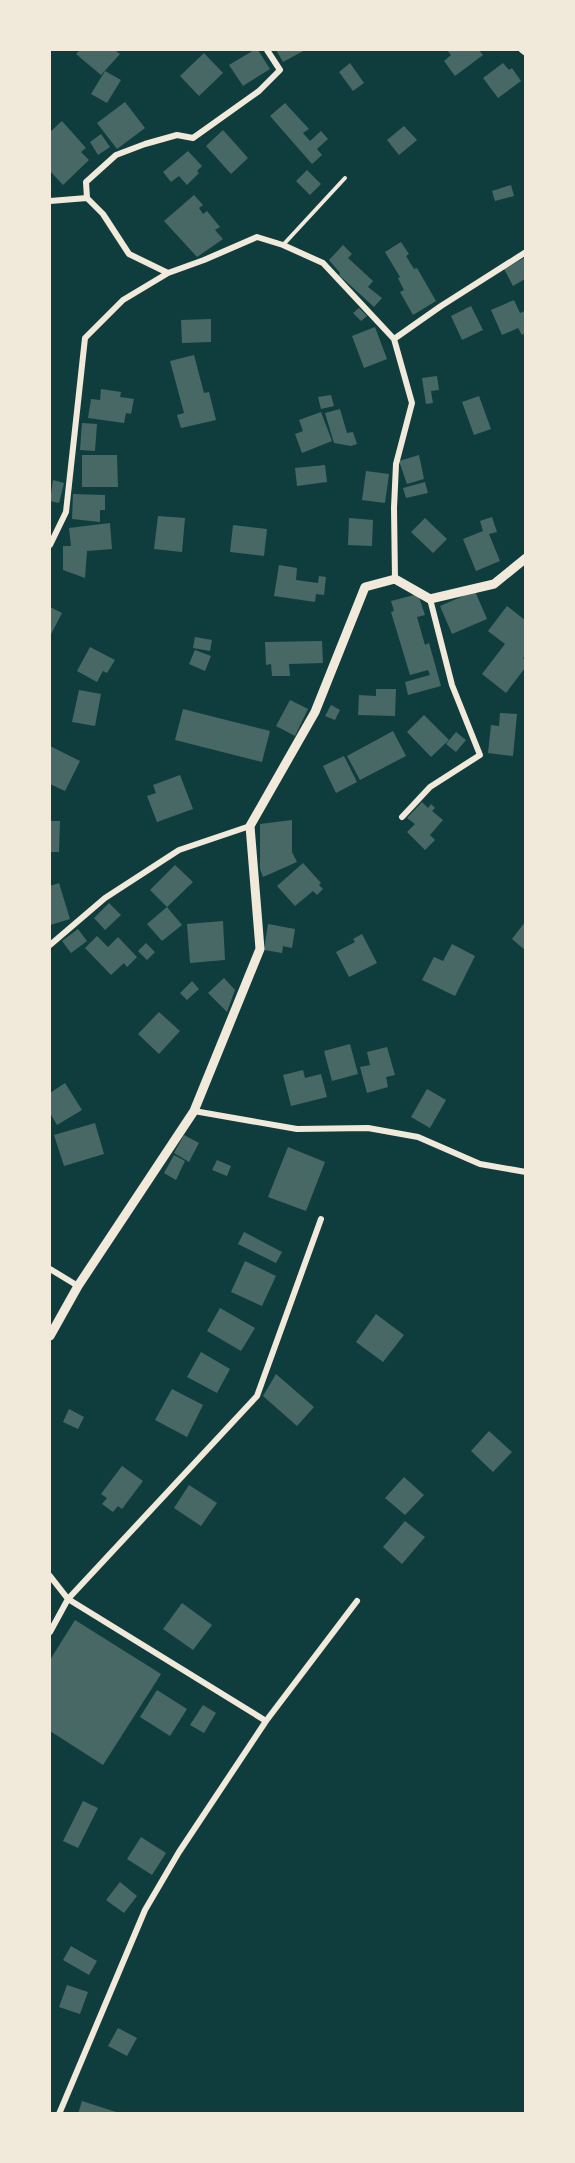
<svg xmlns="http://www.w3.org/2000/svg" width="575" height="2163" font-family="Quicksand,sans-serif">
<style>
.building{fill:#486865}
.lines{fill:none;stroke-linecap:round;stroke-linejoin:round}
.service{stroke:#f1e9da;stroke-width:4}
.minor{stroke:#f1e9da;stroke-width:6}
.tertiary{stroke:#f1e9da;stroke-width:9}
</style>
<rect width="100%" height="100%" fill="#0f3d3e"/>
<path class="building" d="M80,50H115L120,54L101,75L76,54Z
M254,50H258L270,69L243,86L229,65Z
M276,50H305L283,62Z
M447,50H479L483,55L455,76L444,61L451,55Z
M204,53L223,73L199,96L180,76Z
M350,63L364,83L353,91L339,72Z
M503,63L509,70L512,68L521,81L498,98L483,78Z
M105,71L121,80L107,103L91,94Z
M125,102L145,128L117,149L97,123Z
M285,103L309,129L303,133L310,141L321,131L328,139L317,149L322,155L312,164L270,116Z
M62,121L86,148L81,152L89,160L63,185L50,171V132Z
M404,126L417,140L399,155L387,140Z
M223,130L248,158L231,174L206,146Z
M101,134L110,147L98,155L90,142Z
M188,151L202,166L197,171L199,173L187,185L179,176L171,182L163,172Z
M307,170L321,184L310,195L296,181Z
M511,185L514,196L495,201L492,191Z
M194,195L203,205L199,208L203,214L207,211L220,227L215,230L223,239L197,257L164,221Z
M401,242L409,254L406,256L414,269L417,268L436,301L413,315L400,292L404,290L398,278L400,277L385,252Z
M343,245L352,254L348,258L373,281L368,287L382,298L374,307L339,275L340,273L329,260Z
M524,258L525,279L513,286L504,269Z
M514,300L520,313L525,311V333L522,335L518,328L502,335L491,310Z
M471,306L483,330L462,340L451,316Z
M359,308L367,316L361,321L353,313Z
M211,319V342L182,343L181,320Z
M375,327L387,359L364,368L352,336Z
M194,355L204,393L209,392L216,420L181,428L177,415L184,413L170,361Z
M437,376L439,390L431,391L433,403L426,404L422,378Z
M101,389L121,392L120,397L134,399L131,414L126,413L124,423L88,418L91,399L100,400Z
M331,395L334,406L321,409L318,397Z
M479,396L491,429L474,435L462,402Z
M340,409L347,433L353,432L357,444L351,446L334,443L325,413Z
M321,412L332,441L302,453L295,434L303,431L299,420Z
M82,423L97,424L95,451L80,450Z
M82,455H117L118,487H82Z
M419,455L424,479L407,484L399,461Z
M325,465L327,482L297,486L295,468Z
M366,471L389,474L385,503L362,500Z
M53,480L64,483L59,503L50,501Z
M425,482L428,493L406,498L403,488Z
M73,494L105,495V510H100V522L72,519Z
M158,516L185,518L182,552L154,549Z
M492,517L497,532L489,534L500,561L476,571L463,539L483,531L480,521Z
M349,518L373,520L372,546L348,545Z
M425,518L447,539L433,553L411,532Z
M110,523L112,549L87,551L85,578L63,570V546H71L69,528Z
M233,525L267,529L264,556L230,552Z
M279,565L297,568L296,580L318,583L319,576L326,577L324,595L316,594L315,602L274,596Z
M475,591L487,619L452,634L440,606Z
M418,594L425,615L417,617L425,645L429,643L441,686L408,695L405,682L430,675L428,670L410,675L391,612L394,611L391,601Z
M507,606L525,620V655L523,658L525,660V668L506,693L482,674L505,644L488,631Z
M50,607L62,613L50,636Z
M195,637L212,640L210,651L193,648Z
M322,641L323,663L289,664L290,676H272L271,664L266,665L265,642Z
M90,647L115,660L107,673L103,671L97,682L77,671Z
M195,650L211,656L205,671L189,664Z
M376,689H396L395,716L358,715L359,695L376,696Z
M79,690L101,694L95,726L72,722Z
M290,700L308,709L295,736L276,726Z
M331,705L340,710L335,720L325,716Z
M183,709L270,731L262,762L175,740Z
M500,713L517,714L513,756L488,753L491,725L499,726Z
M424,715L449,740L431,757L407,732Z
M393,731L406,756L360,780L347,756Z
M456,732L466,740L456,752L446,744Z
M50,746L80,761L65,791L50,784Z
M344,756L357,782L336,793L323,766Z
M180,775L193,809L157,822L147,796L156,793L153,785Z
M422,802L428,808L431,804L435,808L432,811L443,820L430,835L435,840L425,850L407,832L415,824L407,818Z
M292,820V852L297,862L263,877L260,869V824Z
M50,821H60L59,852H50Z
M303,863L321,883L319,885L323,889L317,895L313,891L295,906L277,886Z
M175,865L193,882L167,907L182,925L162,941L147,924L167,907L150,890Z
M59,883L70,919L50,925V886Z
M109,903L121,915L105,930L94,918Z
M223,921L225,960L190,963L187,924Z
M525,922V950L512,939Z
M268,924L295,929L292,948L283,946L282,953L264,950Z
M78,929L87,941L71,953L62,941Z
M362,934L377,963L349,977L336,952L355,942L353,939Z
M97,936L108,947L118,937L137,957L127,967L124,963L111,975L85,948Z
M146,943L155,952L147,960L138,951Z
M452,944L475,956L455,996L422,980L434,957L443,961Z
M224,978L235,990L227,1012L208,993Z
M192,981L199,989L187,1000L180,993Z
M159,1012L180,1031L159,1054L138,1034Z
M350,1044L358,1074L332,1081L324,1051Z
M387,1047L395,1075L386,1077L388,1087L367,1093L360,1067L370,1065L367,1052Z
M303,1070L305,1078L321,1074L327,1097L291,1106L283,1075Z
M65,1083L82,1110L57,1125L50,1113V1093Z
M427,1089L446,1100L430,1128L411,1117Z
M95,1123L104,1154L64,1166L54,1135Z
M184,1135L199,1143L189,1162L174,1153Z
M288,1147L325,1162L306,1211L268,1197Z
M174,1155L185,1161L176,1180L164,1173Z
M217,1160L231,1166L227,1176L212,1170Z
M244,1232L282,1252L276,1263L238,1244Z
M245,1261L276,1276L262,1306L231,1292Z
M220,1308L255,1328L241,1351L207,1331Z
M376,1314L404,1335L383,1362L356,1342Z
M201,1352L230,1369L217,1393L187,1377Z
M276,1374L314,1407L297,1426L263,1396Z
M172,1389L203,1405L187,1437L155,1420Z
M69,1409L84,1417L78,1429L63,1422Z
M489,1431L512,1452L493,1472L471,1451Z
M122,1466L143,1481L122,1509L118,1506L113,1512L102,1504L107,1498L101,1494Z
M404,1477L424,1495L405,1515L385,1498Z
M189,1485L217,1503L201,1526L174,1508Z
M405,1521L425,1537L402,1564L383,1547Z
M182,1603L212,1625L193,1650L163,1629Z
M75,1620L161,1674L103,1765L50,1731V1660Z
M157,1690L187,1709L170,1736L140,1717Z
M203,1705L216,1713L204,1733L190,1725Z
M83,1801L98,1808L78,1848L63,1841Z
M141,1837L166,1853L152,1875L127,1859Z
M120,1882L137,1896L124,1913L106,1900Z
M71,1946L97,1961L89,1975L63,1960Z
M67,1985L88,1992L80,2014L59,2007Z
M118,2028L137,2038L127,2056L108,2046Z
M82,2101L116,2112L115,2114H78Z"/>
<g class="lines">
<path class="service" d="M283,245L345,178"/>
<path class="minor" d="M267,50L280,70L259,91L193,138L177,135L145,144L116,155L86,182L87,198L103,214L129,254L168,273L204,260L257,237L283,245L323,263L394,339L412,403L396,464L394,508L395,579
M522,50L526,53
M50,201L87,198
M394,339L441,306L526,252
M50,545L66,512L85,338L123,300L168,273
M402,817L430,787L480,755L452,685L430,599
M50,945L105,898L179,850L250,826
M194,1111L297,1129L368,1128L418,1137L480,1164L526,1172
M50,1269L78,1286
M50,1576L68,1599L266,1721
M50,1632L68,1599L257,1396L321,1219
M59,2114L145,1910L179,1852L266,1721L357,1601"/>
<path class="tertiary" d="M50,1336L78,1286L194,1111L260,949L250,826L315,712L365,587L395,579L430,599L494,584L526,558"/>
</g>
<rect width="575" height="2163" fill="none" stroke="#f1e9da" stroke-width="102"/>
</svg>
